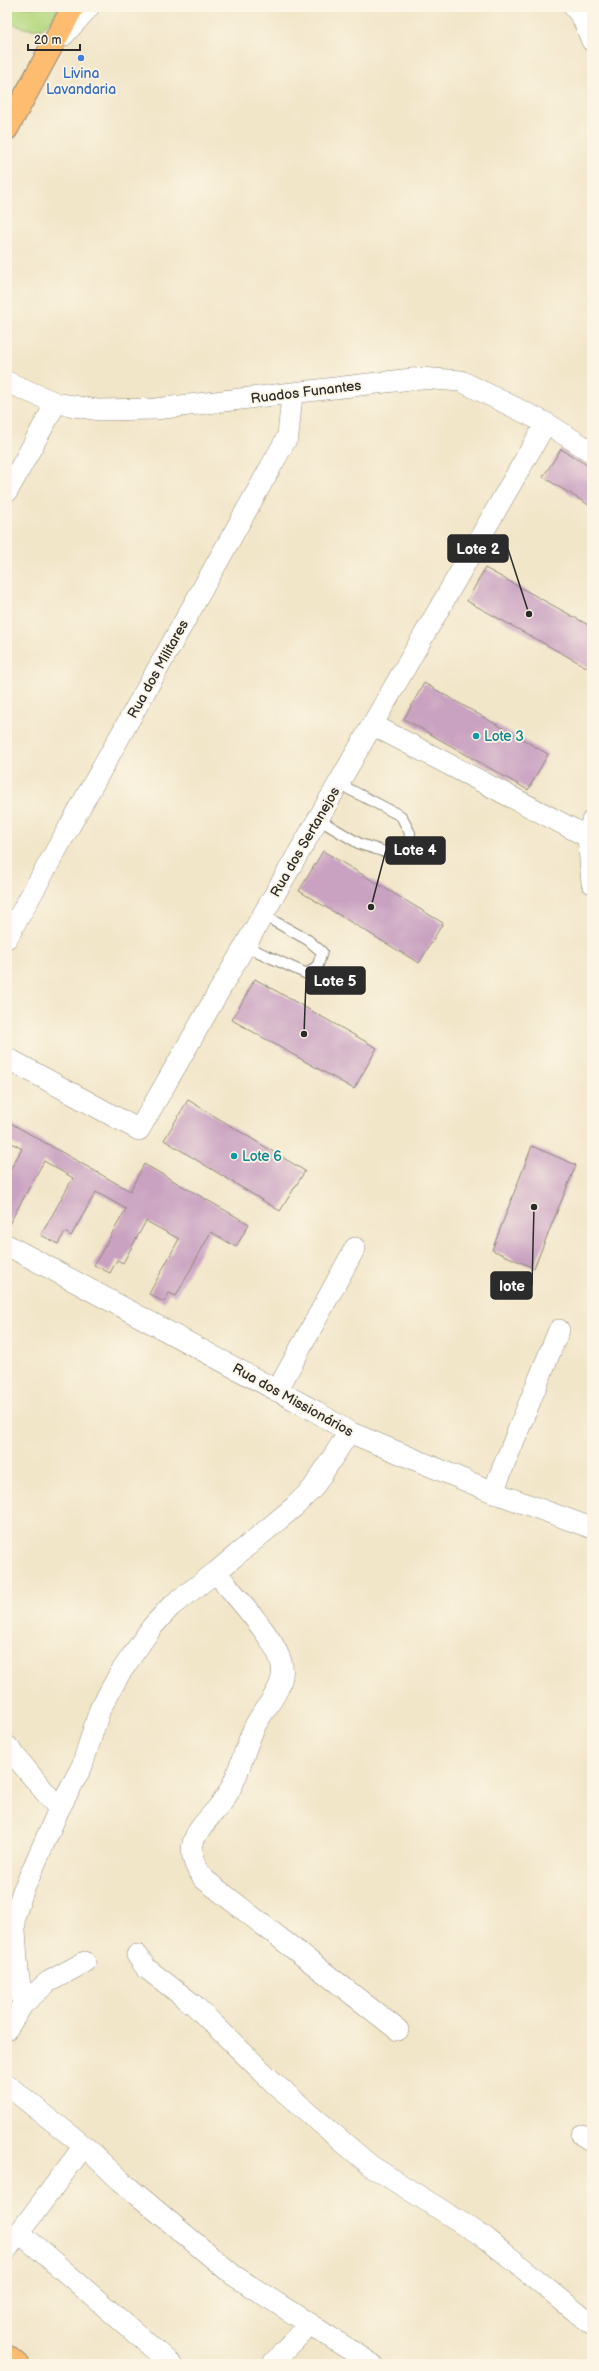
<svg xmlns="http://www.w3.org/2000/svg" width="599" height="2371" font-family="'Balsamiq Sans',sans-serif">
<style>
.green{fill:#b6d981;stroke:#708256}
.building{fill:#c9a1c1}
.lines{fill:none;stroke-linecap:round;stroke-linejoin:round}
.service-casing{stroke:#8e887a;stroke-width:12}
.minor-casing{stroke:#8e887a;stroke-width:22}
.primary-casing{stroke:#8e887a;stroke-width:24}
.service{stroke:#fff;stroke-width:10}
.minor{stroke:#fff;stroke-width:21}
.primary{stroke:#fdbc70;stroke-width:22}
.shop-dot{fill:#3f7fe0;stroke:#fcf5e5;stroke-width:1.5}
.culture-dot{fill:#0f9aa8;stroke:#fcf5e5;stroke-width:1.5}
.labels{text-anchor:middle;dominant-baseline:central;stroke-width:3.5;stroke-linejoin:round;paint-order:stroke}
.shop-label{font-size:14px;fill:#366cbe;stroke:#fcf5e5}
.street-label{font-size:14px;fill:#2b2b2b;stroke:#fcf5e5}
.culture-label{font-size:14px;fill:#0d838f;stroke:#fcf5e5;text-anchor:start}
.leader{fill:none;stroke:#2b2b2b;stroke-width:1.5}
.callout-dot{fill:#2b2b2b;stroke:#fcf5e5;stroke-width:1.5}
.callout{fill:#2b2b2b;stroke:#2b2b2b;stroke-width:1.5}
.callout-label{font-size:15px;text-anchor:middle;font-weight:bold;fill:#fff}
</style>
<rect width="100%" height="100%" fill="#fcf5e5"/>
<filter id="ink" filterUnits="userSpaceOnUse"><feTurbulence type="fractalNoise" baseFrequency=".025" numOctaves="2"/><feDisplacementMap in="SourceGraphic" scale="8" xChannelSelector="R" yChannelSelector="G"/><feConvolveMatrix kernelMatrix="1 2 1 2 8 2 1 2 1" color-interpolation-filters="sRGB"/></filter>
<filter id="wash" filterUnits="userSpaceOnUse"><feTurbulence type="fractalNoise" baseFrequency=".012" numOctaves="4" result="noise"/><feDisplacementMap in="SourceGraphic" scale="16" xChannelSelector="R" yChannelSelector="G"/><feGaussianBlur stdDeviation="0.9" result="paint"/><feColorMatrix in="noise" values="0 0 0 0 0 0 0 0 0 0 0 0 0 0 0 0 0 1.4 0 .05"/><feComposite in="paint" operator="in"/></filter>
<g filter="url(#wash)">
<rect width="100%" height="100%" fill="#f2e6c9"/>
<path class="green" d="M7,7H58L53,19L42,29C26,30 7,28 7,7Z"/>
<g id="blocks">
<path class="building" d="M561,449L592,468V507L543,477Z
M485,568L592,627V670L467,601Z
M424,683L548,754L528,790L404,719Z
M323,851L443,923L419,963L299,891Z
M255,979L377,1048L354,1089L232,1020Z
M188,1100L305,1171L280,1211L164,1140Z
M7,1121L130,1191L144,1164L249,1224L236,1247L211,1232L176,1296L169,1293L164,1302L149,1294L179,1239L146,1221L123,1263L117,1260L110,1273L94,1265L126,1209L96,1192L71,1236L65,1232L58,1244L41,1235L73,1178L44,1161L7,1228V1175L22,1149L7,1140Z
M532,1146L576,1165L534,1268L492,1250Z"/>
</g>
</g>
<g filter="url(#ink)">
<use href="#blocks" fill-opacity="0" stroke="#8e887a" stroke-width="1"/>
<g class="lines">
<g class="service-casing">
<path id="service" d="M318,819L360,844L395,855L408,849L410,833L401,816L339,784
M245,946L307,974L318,965L322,952L308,940L263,915"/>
</g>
<g class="minor-casing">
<path id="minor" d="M574,7L582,17L592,41
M63,36L89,7
M7,382L56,403L98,410L155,409L420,378L461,381L546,423L592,452
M7,492L56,403
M373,725L588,837
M592,821L588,837L592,883
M7,938L288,436L292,395
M7,1058L139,1130L546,423
M7,1245L315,1411L349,1432L493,1492L592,1528
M277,1391L355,1248
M493,1492L559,1330
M216,1572C233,1594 278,1640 282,1666C286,1687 264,1708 255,1726C243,1750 239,1779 223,1801C214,1814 197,1827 193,1843C190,1857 195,1868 204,1879L398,2030
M7,1746L59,1809
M137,1955L146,1968L194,2005L275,2084L371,2166L486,2238L592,2325
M23,2004L48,1982L85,1962
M7,2029L23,2004L18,1973L14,1918L23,1891L59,1809L82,1766L100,1709L120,1673L152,1627L171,1606L216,1572L294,1507L313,1488L349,1432
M7,2085L84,2146L121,2181L233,2275L372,2364
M582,2135L592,2141
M19,2232L171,2364
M7,2249L84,2146
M272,2364L310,2324"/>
</g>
<g class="primary-casing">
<path id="primary" d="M7,129L73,7
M7,2356L17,2364"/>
</g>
<use href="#service" class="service"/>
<use href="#minor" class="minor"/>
<use href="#primary" class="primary"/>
</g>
</g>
<circle class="shop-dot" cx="81" cy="58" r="4"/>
<g class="culture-dot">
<circle cx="476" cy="736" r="4"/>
<circle cx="234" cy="1156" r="4"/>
</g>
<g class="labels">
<g class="shop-label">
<text x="81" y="73">Livina<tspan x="81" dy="16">Lavandaria</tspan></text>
</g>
<g class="street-label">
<text transform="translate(306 392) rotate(-7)">Ruados Funantes</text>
<text transform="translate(158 669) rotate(-61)">Rua dos Militares</text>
<text transform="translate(305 842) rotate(-60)">Rua dos Sertanejos</text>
<text transform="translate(293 1400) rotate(29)">Rua dos Missionários</text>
</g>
<g class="culture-label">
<text x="484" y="736">Lote 3</text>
<text x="242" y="1156">Lote 6</text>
</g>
</g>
<path class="leader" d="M529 614L508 549M371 907L386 850M304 1034L306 981M534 1207L532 1285"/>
<g class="callout-dot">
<circle cx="529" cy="614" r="4"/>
<circle cx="371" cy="907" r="4"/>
<circle cx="304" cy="1034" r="4"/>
<circle cx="534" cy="1207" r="4"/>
</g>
<g class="callout">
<rect x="448" y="535" width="60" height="27" rx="4"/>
<rect x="386" y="837" width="59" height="27" rx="4"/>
<rect x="306" y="967" width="59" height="27" rx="4"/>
<rect x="491" y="1272" width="41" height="27" rx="4"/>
</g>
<g class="callout-label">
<text x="478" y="554">Lote 2</text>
<text x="415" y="855">Lote 4</text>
<text x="335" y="986">Lote 5</text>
<text x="512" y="1291">lote</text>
</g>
<rect width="599" height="2371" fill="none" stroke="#fcf5e5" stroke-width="24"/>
<path d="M28 44v6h52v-6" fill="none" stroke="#2b2b2b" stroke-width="2"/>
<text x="34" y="44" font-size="12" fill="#2b2b2b" stroke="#fcf5e5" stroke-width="3" paint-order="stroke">20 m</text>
</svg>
